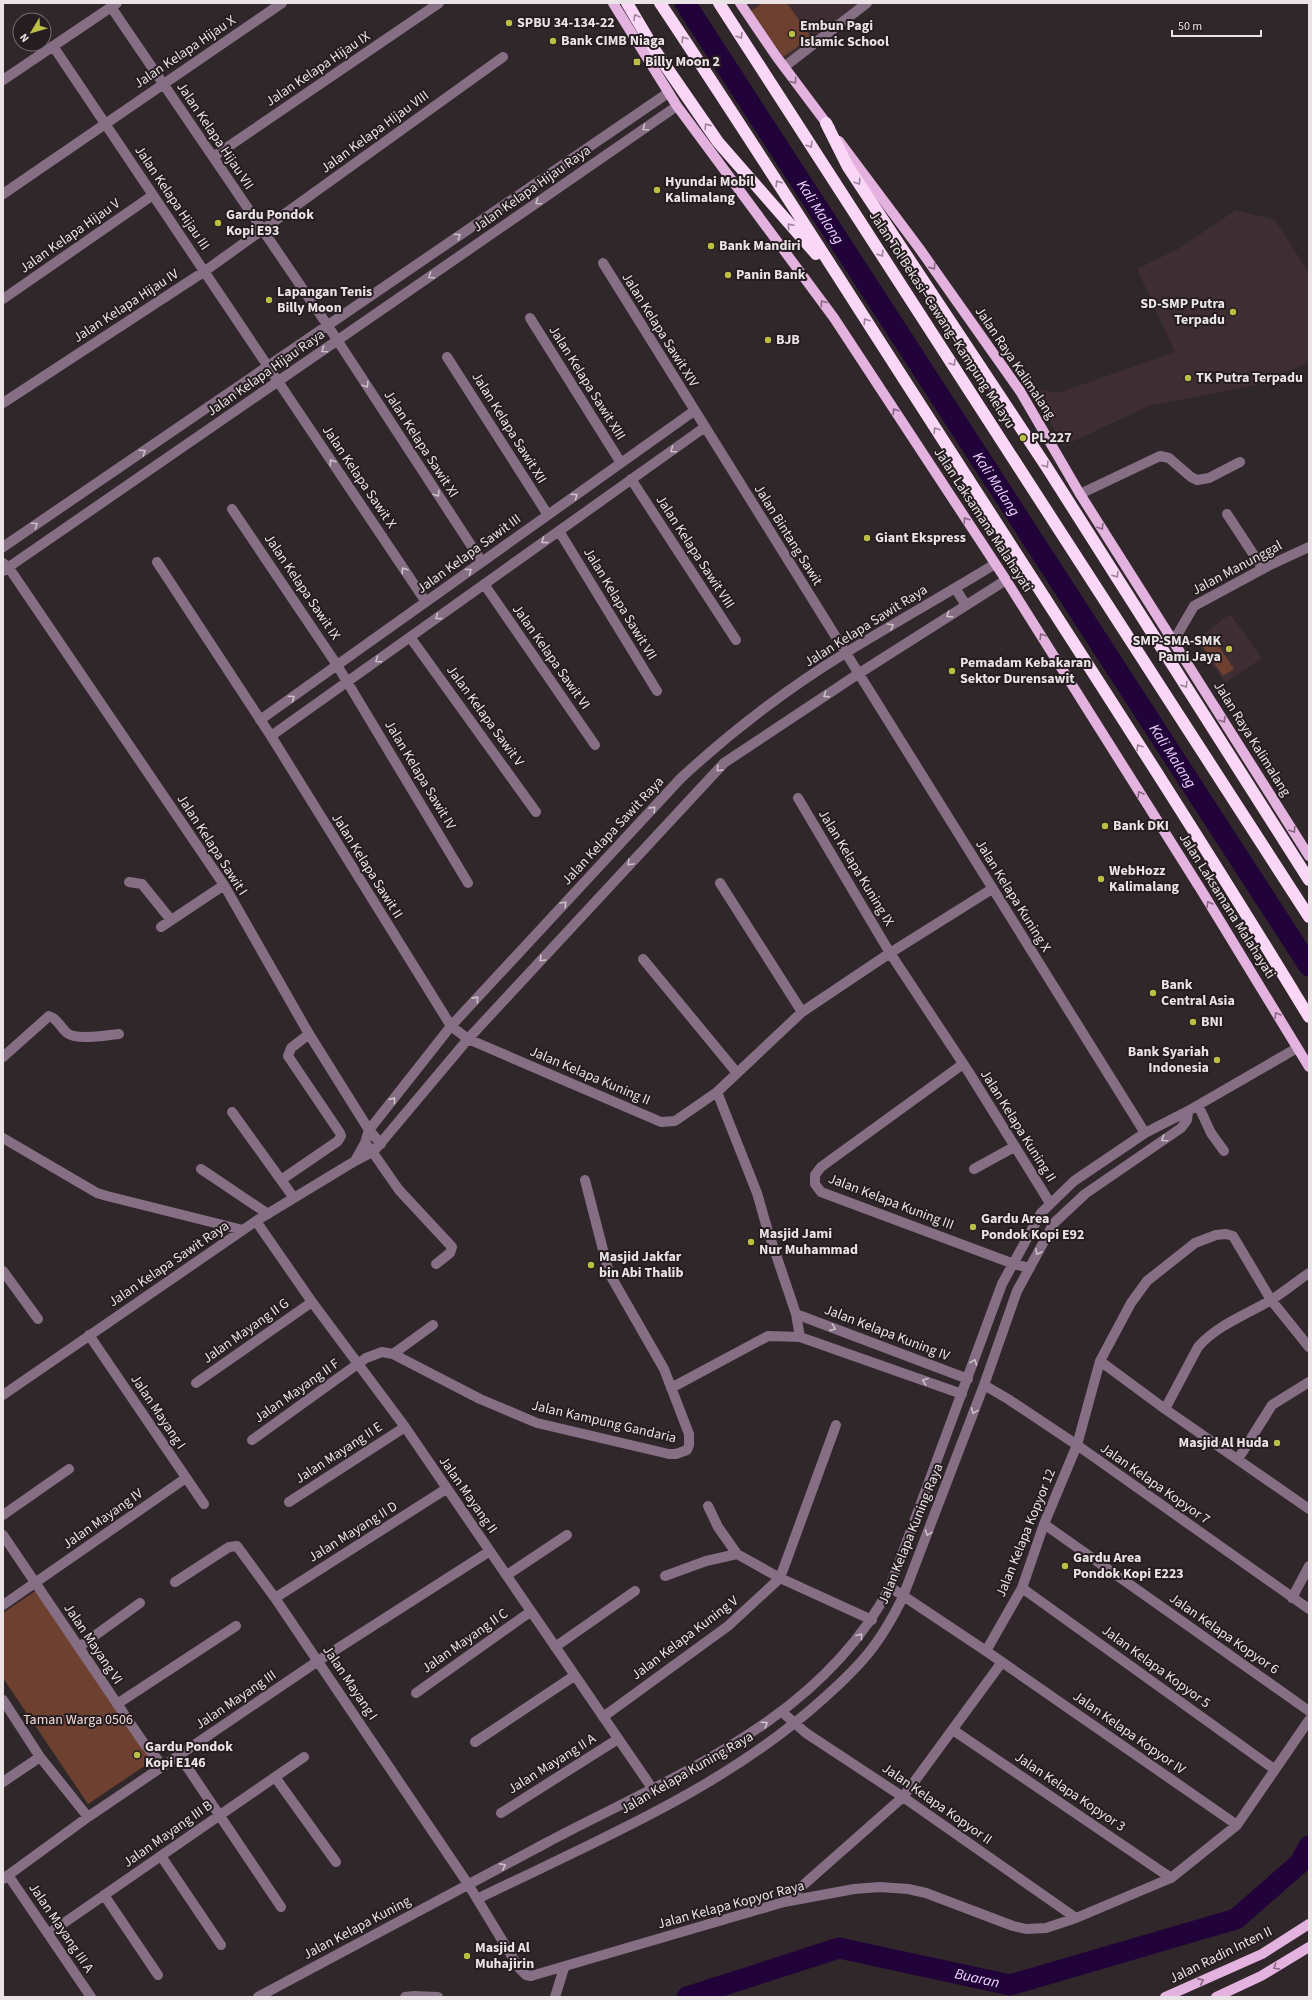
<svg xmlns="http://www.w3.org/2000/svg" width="1312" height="2000" font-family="'Source Sans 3',sans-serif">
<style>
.built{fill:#3e2e34}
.green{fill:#6d402f}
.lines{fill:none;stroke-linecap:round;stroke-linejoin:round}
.river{stroke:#220339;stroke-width:21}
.minor{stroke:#866e84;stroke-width:10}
.major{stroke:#e4b2df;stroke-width:10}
.highway{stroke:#fbd7f7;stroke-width:12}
.oneway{stroke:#9b8397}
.oneway2{stroke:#856880}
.oneway3{stroke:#ccc1c9}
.poi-dot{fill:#bbc044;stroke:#261d21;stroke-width:1.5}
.labels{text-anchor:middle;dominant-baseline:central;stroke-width:4;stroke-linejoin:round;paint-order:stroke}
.poi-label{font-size:14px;font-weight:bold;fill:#eae4e6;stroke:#261d21;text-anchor:start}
.street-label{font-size:14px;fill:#eae4e6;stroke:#261d21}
.park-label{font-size:14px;fill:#f0dbd4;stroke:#261d21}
.water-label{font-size:15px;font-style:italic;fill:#e8d7fb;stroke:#261d21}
</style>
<rect width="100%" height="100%" fill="#30272a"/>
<path class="built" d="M745,3H864L782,63Z
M1236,210L1275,220L1309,273V362L1261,384L1149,406L1063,446L1032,388L1058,393L1175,352L1137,269L1178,249Z
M1230,614L1262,658L1225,683L1196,640Z"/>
<path class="green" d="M763,3H787L811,37L783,57L751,11Z
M1212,636L1234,669L1223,676L1200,643Z
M37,1590L152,1761L88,1804L3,1678V1613Z"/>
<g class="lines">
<g class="river">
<path id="s1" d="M685,3L1309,966"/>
<path id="s2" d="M687,1997L839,1948L1010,1985L1236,1919L1300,1863L1309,1846"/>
</g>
<path class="minor" d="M111,7L328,326L482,562
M53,46L426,602
M784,67L867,3
M3,80L117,3
M213,157L439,3
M3,194L282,3
M603,263L1145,1133
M3,299L153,195
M530,318L621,463
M447,357L548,515
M3,403L205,271L503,57
M631,479L736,640
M1080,494L1160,456L1169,458L1191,477L1197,480L1209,478L1240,462
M232,509L337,665L468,883
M1227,514L1263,569
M559,531L657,691
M3,547L668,93
M157,562L271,736L451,1026L468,1039L661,1122L675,1121L717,1092L802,1012L890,953L992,889
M3,563L9,568L224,885L309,1034L369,1130L381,1144
M3,571L677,106
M484,584L595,745
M955,588L966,605
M410,637L536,812
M1173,642L1194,606L1268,566L1309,547
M260,720L694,411
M271,736L705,427
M798,798L890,953L968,1071L1050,1203
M129,882L142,884L171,920
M720,883L802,1012
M161,927L224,885
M643,959L737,1073
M3,1057L49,1016C57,1018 61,1028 67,1033C77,1041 107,1035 119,1034
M963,1064L821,1167L815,1175V1184L821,1192L1014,1264L1030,1268
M717,1092L757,1193L767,1228L796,1314L800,1337
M1198,1105L1211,1133L1224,1151
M232,1112L281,1180L338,1141L341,1136L340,1133L288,1056L291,1048L309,1034
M3,1138L97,1193L107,1196L243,1230
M369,1147L399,1190L452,1247L450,1253L436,1264
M355,1161L365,1143L369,1130L451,1026L681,778C732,731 788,688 847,652C896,622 946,594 995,564
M201,1169L268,1214
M974,1169L1014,1147
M281,1180L294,1198
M256,1221L312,1302L405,1427L652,1788
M3,1271L38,1319
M796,1314L968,1379
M89,1335L204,1504
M393,1354L433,1325
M1100,1361L1165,1409L1309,1509
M196,1383L312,1302
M984,1385L1008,1399L1077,1445L1309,1609
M671,1388L768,1336L800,1337L962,1394
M3,1395L256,1221L355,1161L374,1151L468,1039L724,763L858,674L1006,580
M1165,1409L1198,1347C1217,1325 1246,1315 1271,1300C1284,1292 1296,1282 1309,1273
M252,1440L366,1358L382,1352L393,1354L480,1399L537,1423L669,1454H676L687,1450L689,1445V1434L664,1369L609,1273L585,1180
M1238,1459L1272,1405L1309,1382
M289,1502L405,1427
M708,1506L718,1527L737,1554L780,1578L872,1620
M3,1515L69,1469
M1044,1524L1309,1711
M3,1535L143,1742L163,1766
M507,1575L567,1535
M665,1576L706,1561L737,1554
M175,1582L229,1547L237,1546L275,1598L468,1884L519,1968L526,1975L531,1976L784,1902L854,1889L880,1887L908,1889L926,1893L1013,1926L1026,1929L1046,1928L1076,1918L1171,1878L1237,1825L1309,1720
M890,1587L986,1651L1237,1825
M1022,1588L1274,1769
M275,1598L446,1489
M1292,1598L1309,1566
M3,1605L186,1478
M79,1647L140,1603
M555,1647L635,1591
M986,1651L1022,1588L1044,1524L1077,1445L1100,1361L1131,1303L1147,1281L1195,1243L1216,1235L1226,1234L1233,1236L1271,1300L1309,1347
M416,1693L530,1612
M3,1700L40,1757L88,1817
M117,1704L236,1626
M782,1712L806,1733L903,1797L1076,1918
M603,1717L728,1626L780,1578L836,1425
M953,1730L1171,1878
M475,1742L574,1676
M179,1755L281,1907
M275,1777L336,1862
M3,1782L40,1757
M501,1813L618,1739
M161,1856L221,1945
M8,1875L91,1997
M3,1879L88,1817L318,1661L490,1551
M104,1895L158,1975
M477,1899C596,1841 725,1788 824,1698C842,1682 860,1665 874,1646C885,1631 894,1615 902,1599L984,1385L1017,1291L1054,1223L1085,1194L1181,1128L1187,1120L1188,1111
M784,1902L903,1797L1002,1662
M48,1934L304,1757
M258,1997C354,1945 450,1894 546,1843C672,1776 820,1722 890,1587L1002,1284L1041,1213L1074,1181L1145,1133L1188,1111L1297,1048
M405,1997L414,1996L438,1997
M555,1997L564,1968"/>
<path class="major" d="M613,3L677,106L834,318L1006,580L1203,893L1309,1067
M740,3L776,56L830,128
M839,141L919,248L1020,391L1080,494L1309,856
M1165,1997L1262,1954L1309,1924
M1216,1997L1261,1976L1309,1947"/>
<path class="highway" d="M627,3L656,52L718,142L816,254
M660,3C761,154 857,307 956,460C1075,645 1195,829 1309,1017
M719,3L1309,917
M826,123L848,167L1046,466L1309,880"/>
</g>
<defs><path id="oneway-chevron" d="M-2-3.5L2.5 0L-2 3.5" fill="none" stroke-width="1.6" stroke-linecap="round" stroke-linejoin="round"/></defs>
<g class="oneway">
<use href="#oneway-chevron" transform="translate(636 17) rotate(-121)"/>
<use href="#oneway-chevron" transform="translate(740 36) rotate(58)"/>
<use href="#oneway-chevron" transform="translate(684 39) rotate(-124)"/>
<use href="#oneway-chevron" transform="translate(707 126) rotate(-125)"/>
<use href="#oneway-chevron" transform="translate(810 145) rotate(57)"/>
<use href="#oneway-chevron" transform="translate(858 182) rotate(56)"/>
<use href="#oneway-chevron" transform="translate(778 183) rotate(-122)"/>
<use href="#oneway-chevron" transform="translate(790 226) rotate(-131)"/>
<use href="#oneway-chevron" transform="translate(881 254) rotate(57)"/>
<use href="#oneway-chevron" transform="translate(866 321) rotate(-123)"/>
<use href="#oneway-chevron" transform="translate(953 363) rotate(57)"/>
<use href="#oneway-chevron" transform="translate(936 430) rotate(-123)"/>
<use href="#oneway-chevron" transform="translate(1046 465) rotate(57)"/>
<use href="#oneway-chevron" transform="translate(1116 575) rotate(58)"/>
<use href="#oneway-chevron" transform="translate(1185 685) rotate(58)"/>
<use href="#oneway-chevron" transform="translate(1139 747) rotate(-122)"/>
</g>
<g class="oneway2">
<use href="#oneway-chevron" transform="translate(794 81) rotate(54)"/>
<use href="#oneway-chevron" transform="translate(933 267) rotate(55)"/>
<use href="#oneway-chevron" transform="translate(823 303) rotate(-126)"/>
<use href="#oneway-chevron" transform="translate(895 411) rotate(-123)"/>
<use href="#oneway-chevron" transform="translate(966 520) rotate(-123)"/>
<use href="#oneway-chevron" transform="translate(1101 527) rotate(58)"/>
<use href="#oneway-chevron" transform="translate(1042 636) rotate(-122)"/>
<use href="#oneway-chevron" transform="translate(1223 720) rotate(58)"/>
<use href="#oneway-chevron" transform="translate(1140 794) rotate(-121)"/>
<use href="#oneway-chevron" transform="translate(1293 830) rotate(58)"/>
<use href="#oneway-chevron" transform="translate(1209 904) rotate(-120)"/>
<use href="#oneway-chevron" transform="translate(1277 1015) rotate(-120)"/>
<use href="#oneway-chevron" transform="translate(1276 1967) rotate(149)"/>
<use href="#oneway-chevron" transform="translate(1201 1981) rotate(-24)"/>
</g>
<g class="oneway3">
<use href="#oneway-chevron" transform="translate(645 128) rotate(145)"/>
<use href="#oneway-chevron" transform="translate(538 202) rotate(145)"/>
<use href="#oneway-chevron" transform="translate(458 236) rotate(-34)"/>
<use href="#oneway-chevron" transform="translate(431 276) rotate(145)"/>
<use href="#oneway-chevron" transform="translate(324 350) rotate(145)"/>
<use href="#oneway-chevron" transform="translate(366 385) rotate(57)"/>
<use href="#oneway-chevron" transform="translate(673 450) rotate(145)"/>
<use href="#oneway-chevron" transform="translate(143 452) rotate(-34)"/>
<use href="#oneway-chevron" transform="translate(332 462) rotate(-124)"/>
<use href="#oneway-chevron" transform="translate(437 494) rotate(57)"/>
<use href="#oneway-chevron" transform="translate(575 496) rotate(-36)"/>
<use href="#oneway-chevron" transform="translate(35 525) rotate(-34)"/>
<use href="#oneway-chevron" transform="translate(544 541) rotate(144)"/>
<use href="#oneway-chevron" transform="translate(404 570) rotate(-124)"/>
<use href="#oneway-chevron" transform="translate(469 571) rotate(-36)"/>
<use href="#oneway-chevron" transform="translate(949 615) rotate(147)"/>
<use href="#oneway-chevron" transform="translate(438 617) rotate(144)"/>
<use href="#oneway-chevron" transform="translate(891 626) rotate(-31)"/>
<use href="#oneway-chevron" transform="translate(378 660) rotate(145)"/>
<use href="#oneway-chevron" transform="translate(826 695) rotate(146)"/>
<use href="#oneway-chevron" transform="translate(292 698) rotate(-35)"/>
<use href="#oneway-chevron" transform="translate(719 769) rotate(135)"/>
<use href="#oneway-chevron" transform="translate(653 809) rotate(-47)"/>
<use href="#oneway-chevron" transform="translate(630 863) rotate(133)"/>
<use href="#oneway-chevron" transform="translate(564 904) rotate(-47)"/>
<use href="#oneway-chevron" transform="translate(542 959) rotate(133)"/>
<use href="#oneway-chevron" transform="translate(476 999) rotate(-48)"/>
<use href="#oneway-chevron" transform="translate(393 1100) rotate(-52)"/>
<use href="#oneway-chevron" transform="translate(1164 1139) rotate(145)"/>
<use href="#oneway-chevron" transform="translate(1038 1252) rotate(118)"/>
<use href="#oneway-chevron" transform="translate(833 1328) rotate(21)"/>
<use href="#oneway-chevron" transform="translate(974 1362) rotate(-70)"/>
<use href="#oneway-chevron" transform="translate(925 1381) rotate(-160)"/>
<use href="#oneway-chevron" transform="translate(974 1411) rotate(111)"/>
<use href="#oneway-chevron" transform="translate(928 1533) rotate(111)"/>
<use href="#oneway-chevron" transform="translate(860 1636) rotate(-52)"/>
<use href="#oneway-chevron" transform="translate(765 1724) rotate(-33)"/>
<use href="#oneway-chevron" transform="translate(503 1866) rotate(-28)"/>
</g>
<g class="poi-dot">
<circle cx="509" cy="23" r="4"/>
<circle cx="792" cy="34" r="4"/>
<circle cx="553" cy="41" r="4"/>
<rect x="633" y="58" width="8" height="8" rx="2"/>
<circle cx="657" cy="190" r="4"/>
<circle cx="218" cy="223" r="4"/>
<circle cx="711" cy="246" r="4"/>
<circle cx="728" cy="275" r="4"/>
<circle cx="269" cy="300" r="4"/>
<circle cx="1233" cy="312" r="4"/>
<circle cx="768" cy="340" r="4"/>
<circle cx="1188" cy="378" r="4"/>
<circle cx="1023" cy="438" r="4"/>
<circle cx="867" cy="538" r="4"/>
<circle cx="1229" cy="649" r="4"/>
<circle cx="952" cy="671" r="4"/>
<circle cx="1105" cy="826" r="4"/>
<circle cx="1101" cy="879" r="4"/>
<circle cx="1153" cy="993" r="4"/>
<circle cx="1193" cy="1022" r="4"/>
<circle cx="1217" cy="1060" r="4"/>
<circle cx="973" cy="1227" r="4"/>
<circle cx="751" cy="1242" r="4"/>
<circle cx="591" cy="1265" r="4"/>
<circle cx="1277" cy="1443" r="4"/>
<circle cx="1065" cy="1566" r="4"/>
<circle cx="137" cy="1755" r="4"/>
<circle cx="467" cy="1956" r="4"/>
</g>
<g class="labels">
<g class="poi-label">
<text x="517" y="23">SPBU 34-134-22</text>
<text x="800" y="26">Embun Pagi<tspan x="800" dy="16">Islamic School</tspan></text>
<text x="561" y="41">Bank CIMB Niaga</text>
<text x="645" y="62">Billy Moon 2</text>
<text x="665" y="182">Hyundai Mobil<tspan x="665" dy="16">Kalimalang</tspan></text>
<text x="226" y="215">Gardu Pondok<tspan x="226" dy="16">Kopi E93</tspan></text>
<text x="719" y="246">Bank Mandiri</text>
<text x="736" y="275">Panin Bank</text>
<text x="277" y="292">Lapangan Tenis<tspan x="277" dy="16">Billy Moon</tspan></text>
<text x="1225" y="304" text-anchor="end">SD-SMP Putra<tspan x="1225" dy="16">Terpadu</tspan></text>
<text x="776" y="340">BJB</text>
<text x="1196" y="378">TK Putra Terpadu</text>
<text x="1031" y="438">PL 227</text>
<text x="875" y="538">Giant Ekspress</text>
<text x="1221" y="641" text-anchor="end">SMP-SMA-SMK<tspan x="1221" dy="16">Pami Jaya</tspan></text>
<text x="960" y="663">Pemadam Kebakaran<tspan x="960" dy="16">Sektor Durensawit</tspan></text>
<text x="1113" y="826">Bank DKI</text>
<text x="1109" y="871">WebHozz<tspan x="1109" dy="16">Kalimalang</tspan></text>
<text x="1161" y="985">Bank<tspan x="1161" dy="16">Central Asia</tspan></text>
<text x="1201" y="1022">BNI</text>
<text x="1209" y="1052" text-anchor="end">Bank Syariah<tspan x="1209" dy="16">Indonesia</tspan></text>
<text x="981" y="1219">Gardu Area<tspan x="981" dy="16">Pondok Kopi E92</tspan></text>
<text x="759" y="1234">Masjid Jami<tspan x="759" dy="16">Nur Muhammad</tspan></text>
<text x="599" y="1257">Masjid Jakfar<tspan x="599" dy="16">bin Abi Thalib</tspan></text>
<text x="1269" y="1443" text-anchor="end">Masjid Al Huda</text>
<text x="1073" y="1558">Gardu Area<tspan x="1073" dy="16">Pondok Kopi E223</tspan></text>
<text x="145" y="1747">Gardu Pondok<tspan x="145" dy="16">Kopi E146</tspan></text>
<text x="475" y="1948">Masjid Al<tspan x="475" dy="16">Muhajirin</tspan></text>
</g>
<g class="street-label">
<text transform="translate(185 52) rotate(-34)">Jalan Kelapa Hijau X</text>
<text transform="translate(318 69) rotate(-34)">Jalan Kelapa Hijau IX</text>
<text transform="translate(375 132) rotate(-36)">Jalan Kelapa Hijau VIII</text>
<text transform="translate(215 136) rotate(56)">Jalan Kelapa Hijau VII</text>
<text transform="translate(532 189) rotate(-35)">Jalan Kelapa Hijau Raya</text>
<text transform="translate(172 198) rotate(56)">Jalan Kelapa Hijau III</text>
<text transform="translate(70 236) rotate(-35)">Jalan Kelapa Hijau V</text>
<text transform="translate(126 306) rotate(-33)">Jalan Kelapa Hijau IV</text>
<text transform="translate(942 320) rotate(57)">Jalan Tol Bekasi–Cawang–Kampung Melayu</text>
<text transform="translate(660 330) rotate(58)">Jalan Kelapa Sawit XIV</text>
<text transform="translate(1015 363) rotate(56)">Jalan Raya Kalimalang</text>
<text transform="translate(266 373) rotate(-35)">Jalan Kelapa Hijau Raya</text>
<text transform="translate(587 383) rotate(58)">Jalan Kelapa Sawit XIII</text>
<text transform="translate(509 428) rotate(58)">Jalan Kelapa Sawit XII</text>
<text transform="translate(421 444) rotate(57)">Jalan Kelapa Sawit XI</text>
<text transform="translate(359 477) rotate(56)">Jalan Kelapa Sawit X</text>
<text transform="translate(983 520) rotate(57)">Jalan Laksamana Malahayati</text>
<text transform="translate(788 535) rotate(58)">Jalan Bintang Sawit</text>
<text transform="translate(695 552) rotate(57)">Jalan Kelapa Sawit VIII</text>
<text transform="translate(469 554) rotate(-36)">Jalan Kelapa Sawit III</text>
<text transform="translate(1237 568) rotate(-28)">Jalan Manunggal</text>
<text transform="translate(302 587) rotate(56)">Jalan Kelapa Sawit IX</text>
<text transform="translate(620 604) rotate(59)">Jalan Kelapa Sawit VII</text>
<text transform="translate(866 626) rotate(-32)">Jalan Kelapa Sawit Raya</text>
<text transform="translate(551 657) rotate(55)">Jalan Kelapa Sawit VI</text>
<text transform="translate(485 716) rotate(54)">Jalan Kelapa Sawit V</text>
<text transform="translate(1252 739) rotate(58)">Jalan Raya Kalimalang</text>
<text transform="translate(420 775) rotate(59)">Jalan Kelapa Sawit IV</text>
<text transform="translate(613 831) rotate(-47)">Jalan Kelapa Sawit Raya</text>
<text transform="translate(212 845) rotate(57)">Jalan Kelapa Sawit I</text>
<text transform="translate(367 866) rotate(58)">Jalan Kelapa Sawit II</text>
<text transform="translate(856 868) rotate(59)">Jalan Kelapa Kuning IX</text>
<text transform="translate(1013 896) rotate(58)">Jalan Kelapa Kuning X</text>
<text transform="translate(1227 906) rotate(58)">Jalan Laksamana Malahayati</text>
<text transform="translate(590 1076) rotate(23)">Jalan Kelapa Kuning II</text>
<text transform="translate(1018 1126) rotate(58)">Jalan Kelapa Kuning II</text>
<text transform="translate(891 1202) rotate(21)">Jalan Kelapa Kuning III</text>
<text transform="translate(169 1264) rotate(-34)">Jalan Kelapa Sawit Raya</text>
<text transform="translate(246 1331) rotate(-35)">Jalan Mayang II G</text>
<text transform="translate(887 1333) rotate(21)">Jalan Kelapa Kuning IV</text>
<text transform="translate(297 1391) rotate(-35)">Jalan Mayang II F</text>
<text transform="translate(158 1412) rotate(56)">Jalan Mayang I</text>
<text transform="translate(604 1422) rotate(13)">Jalan Kampung Gandaria</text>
<text transform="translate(339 1453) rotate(-33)">Jalan Mayang II E</text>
<text transform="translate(1155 1484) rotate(35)">Jalan Kelapa Kopyor 7</text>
<text transform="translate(468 1495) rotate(55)">Jalan Mayang II</text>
<text transform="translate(103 1519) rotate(-35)">Jalan Mayang IV</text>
<text transform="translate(353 1532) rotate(-32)">Jalan Mayang II D</text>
<text transform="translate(1026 1533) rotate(-68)">Jalan Kelapa Kopyor 12</text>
<text transform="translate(911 1534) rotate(-68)">Jalan Kelapa Kuning Raya</text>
<text transform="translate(1224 1634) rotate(35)">Jalan Kelapa Kopyor 6</text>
<text transform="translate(685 1638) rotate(-37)">Jalan Kelapa Kuning V</text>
<text transform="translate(465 1641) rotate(-35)">Jalan Mayang II C</text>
<text transform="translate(93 1644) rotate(56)">Jalan Mayang VI</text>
<text transform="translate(1156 1667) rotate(36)">Jalan Kelapa Kopyor 5</text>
<text transform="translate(350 1683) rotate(56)">Jalan Mayang I</text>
<text transform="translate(236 1700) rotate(-34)">Jalan Mayang III</text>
<text transform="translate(1129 1733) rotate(35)">Jalan Kelapa Kopyor IV</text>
<text transform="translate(552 1764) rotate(-32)">Jalan Mayang II A</text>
<text transform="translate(687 1773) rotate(-30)">Jalan Kelapa Kuning Raya</text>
<text transform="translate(1070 1792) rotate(34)">Jalan Kelapa Kopyor 3</text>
<text transform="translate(937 1804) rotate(35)">Jalan Kelapa Kopyor II</text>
<text transform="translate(168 1834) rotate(-35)">Jalan Mayang III B</text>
<text transform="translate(731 1905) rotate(-15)">Jalan Kelapa Kopyor Raya</text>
<text transform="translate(61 1928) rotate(56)">Jalan Mayang III A</text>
<text transform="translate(357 1928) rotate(-28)">Jalan Kelapa Kuning</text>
<text transform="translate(1221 1955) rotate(-26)">Jalan Radin Inten II</text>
</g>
<g class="park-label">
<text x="78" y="1720">Taman Warga 0506</text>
</g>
<g class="water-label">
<text stroke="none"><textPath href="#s1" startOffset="249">Kali Malang</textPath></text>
<text stroke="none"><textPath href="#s1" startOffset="573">Kali Malang</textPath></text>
<text stroke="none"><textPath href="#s1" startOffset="897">Kali Malang</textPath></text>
<text stroke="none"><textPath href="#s2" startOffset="301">Buaran</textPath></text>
</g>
</g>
<rect width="1312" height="2000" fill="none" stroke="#eae4e6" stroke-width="8"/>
<g transform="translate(32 32) rotate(232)"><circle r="19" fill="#261d21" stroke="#746d70"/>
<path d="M0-3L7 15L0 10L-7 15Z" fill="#bbc044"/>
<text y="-6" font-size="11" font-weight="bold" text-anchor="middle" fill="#eae4e6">N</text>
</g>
<path d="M1172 30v6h89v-6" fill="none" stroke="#eae4e6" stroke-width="2"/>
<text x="1178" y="30" font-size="12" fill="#eae4e6" stroke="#261d21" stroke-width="3" paint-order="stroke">50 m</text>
</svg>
